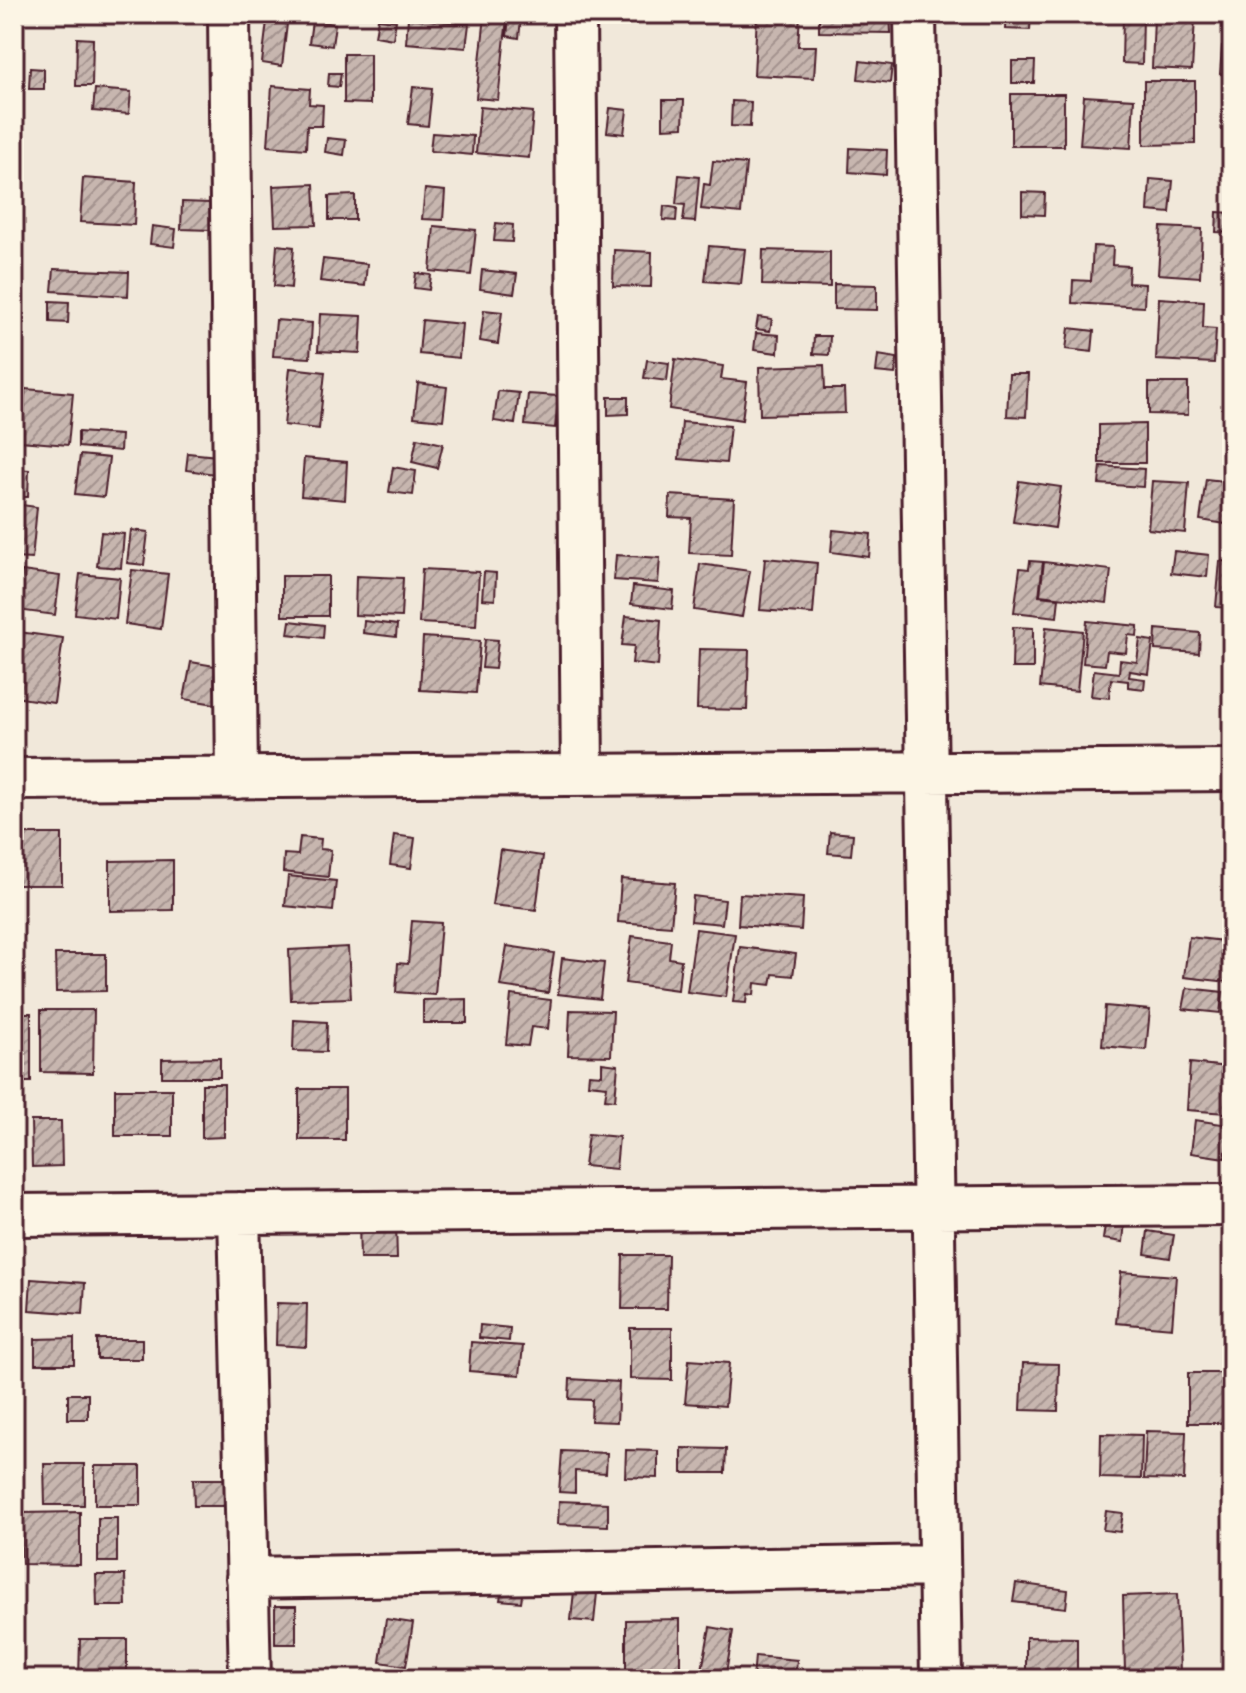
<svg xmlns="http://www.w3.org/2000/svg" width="1246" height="1693" font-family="'Architects Daughter',sans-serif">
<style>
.building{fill:url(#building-hatch);stroke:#4a1f2b;stroke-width:2}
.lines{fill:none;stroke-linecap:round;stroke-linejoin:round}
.minor-casing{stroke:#4a1f2b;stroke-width:46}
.minor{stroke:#fcf5e5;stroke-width:40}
</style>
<defs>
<pattern id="building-hatch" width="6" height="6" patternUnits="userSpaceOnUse" patternTransform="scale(2)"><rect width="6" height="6" fill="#c7b6af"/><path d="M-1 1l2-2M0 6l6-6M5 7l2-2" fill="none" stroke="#a4938f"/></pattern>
</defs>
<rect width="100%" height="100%" fill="#f1e8da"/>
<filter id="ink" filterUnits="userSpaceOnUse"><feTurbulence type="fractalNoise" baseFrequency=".0125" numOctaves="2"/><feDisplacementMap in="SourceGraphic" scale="16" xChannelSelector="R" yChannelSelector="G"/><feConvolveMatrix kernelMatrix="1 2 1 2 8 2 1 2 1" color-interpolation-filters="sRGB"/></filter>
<g filter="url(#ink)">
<path class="building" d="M757,14L800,15L798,46H816L814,78L754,75Z
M819,14H890L891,33L819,32Z
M1006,14H1031L1030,30L1005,29Z
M1123,15H1143L1142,64L1122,63Z
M485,16L507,18L498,100L476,98Z
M1154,17L1195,18L1192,70L1152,68Z
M408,18L469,24L466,48L406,43Z
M509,18L521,19L519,38L507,36Z
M378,19L396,21L393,39L375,36Z
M267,21L287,24L282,66L262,63Z
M312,21L335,24L332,46L309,43Z
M14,31L20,32L17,77H14Z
M77,38L93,39L92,86H76Z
M1222,46L1232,47V75L1220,74Z
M344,54H370V104L344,103Z
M860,61L892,65L890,83L858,79Z
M1012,61H1035L1034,83H1012Z
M30,68L44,69V89H29Z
M329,73H341L339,87L328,86Z
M1144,81H1195V144L1144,145Z
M272,86L310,89L309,104L323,105L322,126H307L306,149L268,146Z
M413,87L432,89L428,126L408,124Z
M95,89L131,92L129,114L93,111Z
M14,93H20L17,111H14Z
M1011,94H1064V146H1011Z
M1084,96L1134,99L1131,148L1080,145Z
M663,100H684L683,127L663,128Z
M732,101L751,102L750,127L731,126Z
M480,107L533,112L529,158L476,153Z
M610,108L627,110L624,134L607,132Z
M432,133L473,136L472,155L430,151Z
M327,138L346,140L344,155L325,152Z
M850,148L887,150L886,175L849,172Z
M713,161L746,164L741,213L701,209L704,184L710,185Z
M14,162H18L15,203H14Z
M679,175L699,177L695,222L683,221L685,205L676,204Z
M83,178L136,182L134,225L80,222Z
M1150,179L1173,181L1170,213L1148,211Z
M314,184L316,225L275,226L273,186Z
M425,189L445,191L443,220L422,219Z
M1022,192L1045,193L1044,215L1022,214Z
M355,195V220H329V196Z
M182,202L211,203L210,230L181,229Z
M664,206L677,208L676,221L663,220Z
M1217,212L1232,213V233L1216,232Z
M496,223L513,225L512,242L494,241Z
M152,226L176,229L174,247L150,244Z
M434,226L476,230L471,275L430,271Z
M1161,227L1202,229L1200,277L1158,274Z
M277,245L294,247L291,288L274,286Z
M709,246L745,249L741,284L705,281Z
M1093,246L1113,247L1112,265L1129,266L1128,283L1145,284L1144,307L1072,303L1073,280L1091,281Z
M614,250L652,252L651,287L613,286Z
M763,250L830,252V287L762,285Z
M323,259L367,264L365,286L320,281Z
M54,269L129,272L128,296L52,291Z
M482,270L517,274L514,294L480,289Z
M416,273L431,275L429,290L414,288Z
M834,284L877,285V310L834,309Z
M1159,298L1204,301L1203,328L1216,329L1214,363L1156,360Z
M50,301L69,302L68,323L50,322Z
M484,310L502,312L498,344L480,341Z
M320,314L362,316L360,353L318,351Z
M758,317L772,319L770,331L756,329Z
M276,320L312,323L310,358L273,356Z
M422,320L462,324L459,358L419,354Z
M1069,328L1094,331L1092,352L1066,349Z
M756,333L779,335L778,353L754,350Z
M814,336H830L829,355L813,354Z
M878,355L897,358L895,374L876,372Z
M675,359L723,366L721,379L747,382L742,420L669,409Z
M647,360L669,363L667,381L644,378Z
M824,365L825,389H844L845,413L760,415L759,367Z
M290,368L325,372L319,429L284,425Z
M1009,374H1028L1026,417L1007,416Z
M418,383L447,387L443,420L414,417Z
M1149,383H1188V415L1149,414Z
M25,389L73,393L68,445L20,441Z
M498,391L519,393L515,424L494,421Z
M528,394L558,396L555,428L525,425Z
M608,397H628V414L608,415Z
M682,422L730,426L726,463L679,459Z
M1145,424V463H1099V425Z
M78,432L121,435L120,451L78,447Z
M417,438L443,444L437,468L412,462Z
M188,453L217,456L215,474L186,470Z
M80,455L109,458L104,497L75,494Z
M304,458L347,462L345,500L301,496Z
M1101,466L1144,469L1143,487L1099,484Z
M393,467L416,471L413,495L389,492Z
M14,469L29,470L28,497H14Z
M1206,479L1232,482V525L1200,520Z
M1019,481L1061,487L1055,528L1013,522Z
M1152,481L1189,483L1185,533L1148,529Z
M670,495L734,499L731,555L689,553L691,518L669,517Z
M14,504L37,507L32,559L14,558Z
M131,530L148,532L144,565L127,563Z
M833,530L871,534L869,557L831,552Z
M101,532L124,534L121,568L97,566Z
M1174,551L1209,555L1207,577L1171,573Z
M616,555L660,558L658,583L614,580Z
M765,558L817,563L813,614L760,610Z
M1030,561L1043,562L1039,596L1059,598L1057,617L1014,612L1020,568L1029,569Z
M1220,561L1232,562V608L1216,607Z
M1044,562L1111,570L1107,603L1040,595Z
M700,564L750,571L742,617L694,610Z
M422,569L479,572L476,626L419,623Z
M132,570L168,574L161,629L125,624Z
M22,571L60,576L55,615L17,610Z
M484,572L496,573L495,600L482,599Z
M80,574L120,578L116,619L75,614Z
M282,576H328V616H282Z
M356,576L403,578L401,617L355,615Z
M633,586L674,591L672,609L631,604Z
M626,616L661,620L658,666L632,663L634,646L622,645Z
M1225,617L1232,618V643L1224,642Z
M290,621L324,625L323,638L288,634Z
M364,621L397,625L396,637L363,633Z
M1087,621L1138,626L1137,636L1128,635L1126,653L1107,651L1105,665L1083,663Z
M1013,627L1033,628V668H1012Z
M1046,627L1083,631L1077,691L1040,687Z
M1156,629L1200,633L1199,653L1155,650Z
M19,632L63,638L54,703L14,697Z
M423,637L480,641L476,693L420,690Z
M485,639L498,640L495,669L482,668Z
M1140,639L1153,641L1149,674L1130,671L1129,677L1145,679L1144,689L1128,687V681L1111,679L1109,698L1091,696L1094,670L1119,673L1120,660L1137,662Z
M699,649L749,650L747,710L697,709Z
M191,662L221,667L215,704L184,699Z
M830,832L853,834L851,855L828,853Z
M14,834H62V885H14Z
M394,835L415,838L411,868L390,865Z
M300,837L321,839L320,849L331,850L328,877L283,872L284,854L298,855Z
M500,850L543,856L536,910L492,905Z
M173,860V910L110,911V861Z
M288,876L336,881L333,911L285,906Z
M621,879L675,883L671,926L618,922Z
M740,894L803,898L801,930L738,925Z
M693,896L725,900L722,924L691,921Z
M412,921L441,923L435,995L396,992L398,963L408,964Z
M696,929L735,934L726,997L687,992Z
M632,936L671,941L669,958L681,960L678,990L625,983Z
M1189,937L1232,942L1228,982L1184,977Z
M507,946L554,953L548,993L500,986Z
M348,947L351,998L291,1000L289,950Z
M740,947L796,954L793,976L773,974L771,985L755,983L754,995L747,994L746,1003L733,1002Z
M55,954H106V991L56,992Z
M562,958L604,963L600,999L558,994Z
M1187,988L1223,992L1220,1013L1183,1009Z
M511,995L551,1000L548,1029L531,1027L528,1046L506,1044Z
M467,999V1023H423V1000Z
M1105,1006L1150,1010L1146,1050L1102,1046Z
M41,1010H94L93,1073L41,1072Z
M570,1010L613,1011L611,1056L568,1055Z
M14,1013H31V1082H14Z
M294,1020L327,1022L326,1052L293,1051Z
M220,1058V1077H162V1059Z
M602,1063L618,1065L615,1100L605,1099L607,1086L588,1084L589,1074L602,1075Z
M1190,1063L1228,1067L1225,1113L1187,1110Z
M202,1084H224V1137L202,1138Z
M115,1089H172V1136H115Z
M299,1089H345V1140H299Z
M1195,1120L1229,1125L1225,1158L1191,1153Z
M31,1121H61L62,1166L32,1167Z
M588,1134L619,1137L616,1169L584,1166Z
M1106,1219L1125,1221L1123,1242L1103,1239Z
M396,1223L397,1259H360L359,1224Z
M1148,1231L1174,1235L1170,1258L1145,1254Z
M623,1255H668L667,1309H622Z
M1121,1272L1176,1276L1172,1328L1116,1323Z
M31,1279L85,1283L83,1314L29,1310Z
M277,1303L307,1304L306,1347L276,1345Z
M480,1325L510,1328L509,1341L479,1338Z
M630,1328H672V1380L630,1379Z
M74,1338V1364H35V1339Z
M97,1339H142V1359H97Z
M471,1342L523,1346L520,1375L469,1371Z
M689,1360L729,1363L725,1406L685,1403Z
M1023,1363L1059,1364L1058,1411L1021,1410Z
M1188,1373H1232V1423H1188Z
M570,1379L619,1382L617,1422L591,1421L592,1400L569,1399Z
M68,1394H88V1419H68Z
M1146,1431L1186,1432L1184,1480L1144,1479Z
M1101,1434L1142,1435L1141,1479L1100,1478Z
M682,1448L726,1449L725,1473H682Z
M626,1450L658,1451V1478L625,1477Z
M562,1451L607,1453L606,1473L575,1471V1493L559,1492Z
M44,1464H84V1505H45Z
M95,1466H141V1505H95Z
M193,1479H227L228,1506H194Z
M559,1501L608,1503V1526L558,1524Z
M1106,1511L1123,1513L1120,1532L1103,1530Z
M80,1512V1565L22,1564L21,1513Z
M98,1518H117V1562H98Z
M96,1575H125L126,1606H97Z
M503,1581L524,1583L521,1602L500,1600Z
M1016,1583L1068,1590L1066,1608L1013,1602Z
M574,1591L597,1593L594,1622L571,1620Z
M1177,1594L1180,1671L1125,1672L1123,1596Z
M275,1606H296V1644H275Z
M386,1619L413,1623L406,1666L380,1662Z
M680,1619V1677H626V1620Z
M710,1627L733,1631L725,1679L701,1675Z
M1026,1637L1077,1638V1679H1026Z
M80,1639H127V1679H79Z
M755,1656L797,1660L795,1679H753Z
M349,1674H387V1679H349Z"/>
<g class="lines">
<g class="minor-casing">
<path id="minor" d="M229,14L237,778
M575,14L582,775
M915,14L941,1679
M14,779L1232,770
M239,1213L250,1679
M14,1215L1232,1205
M247,1578L939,1566"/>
</g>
<use href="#minor" class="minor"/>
</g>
</g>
<rect width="1246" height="1693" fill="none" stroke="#fcf5e5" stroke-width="48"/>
<rect x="24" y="24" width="1198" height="1645" fill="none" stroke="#4a1f2b" stroke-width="3" filter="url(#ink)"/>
</svg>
